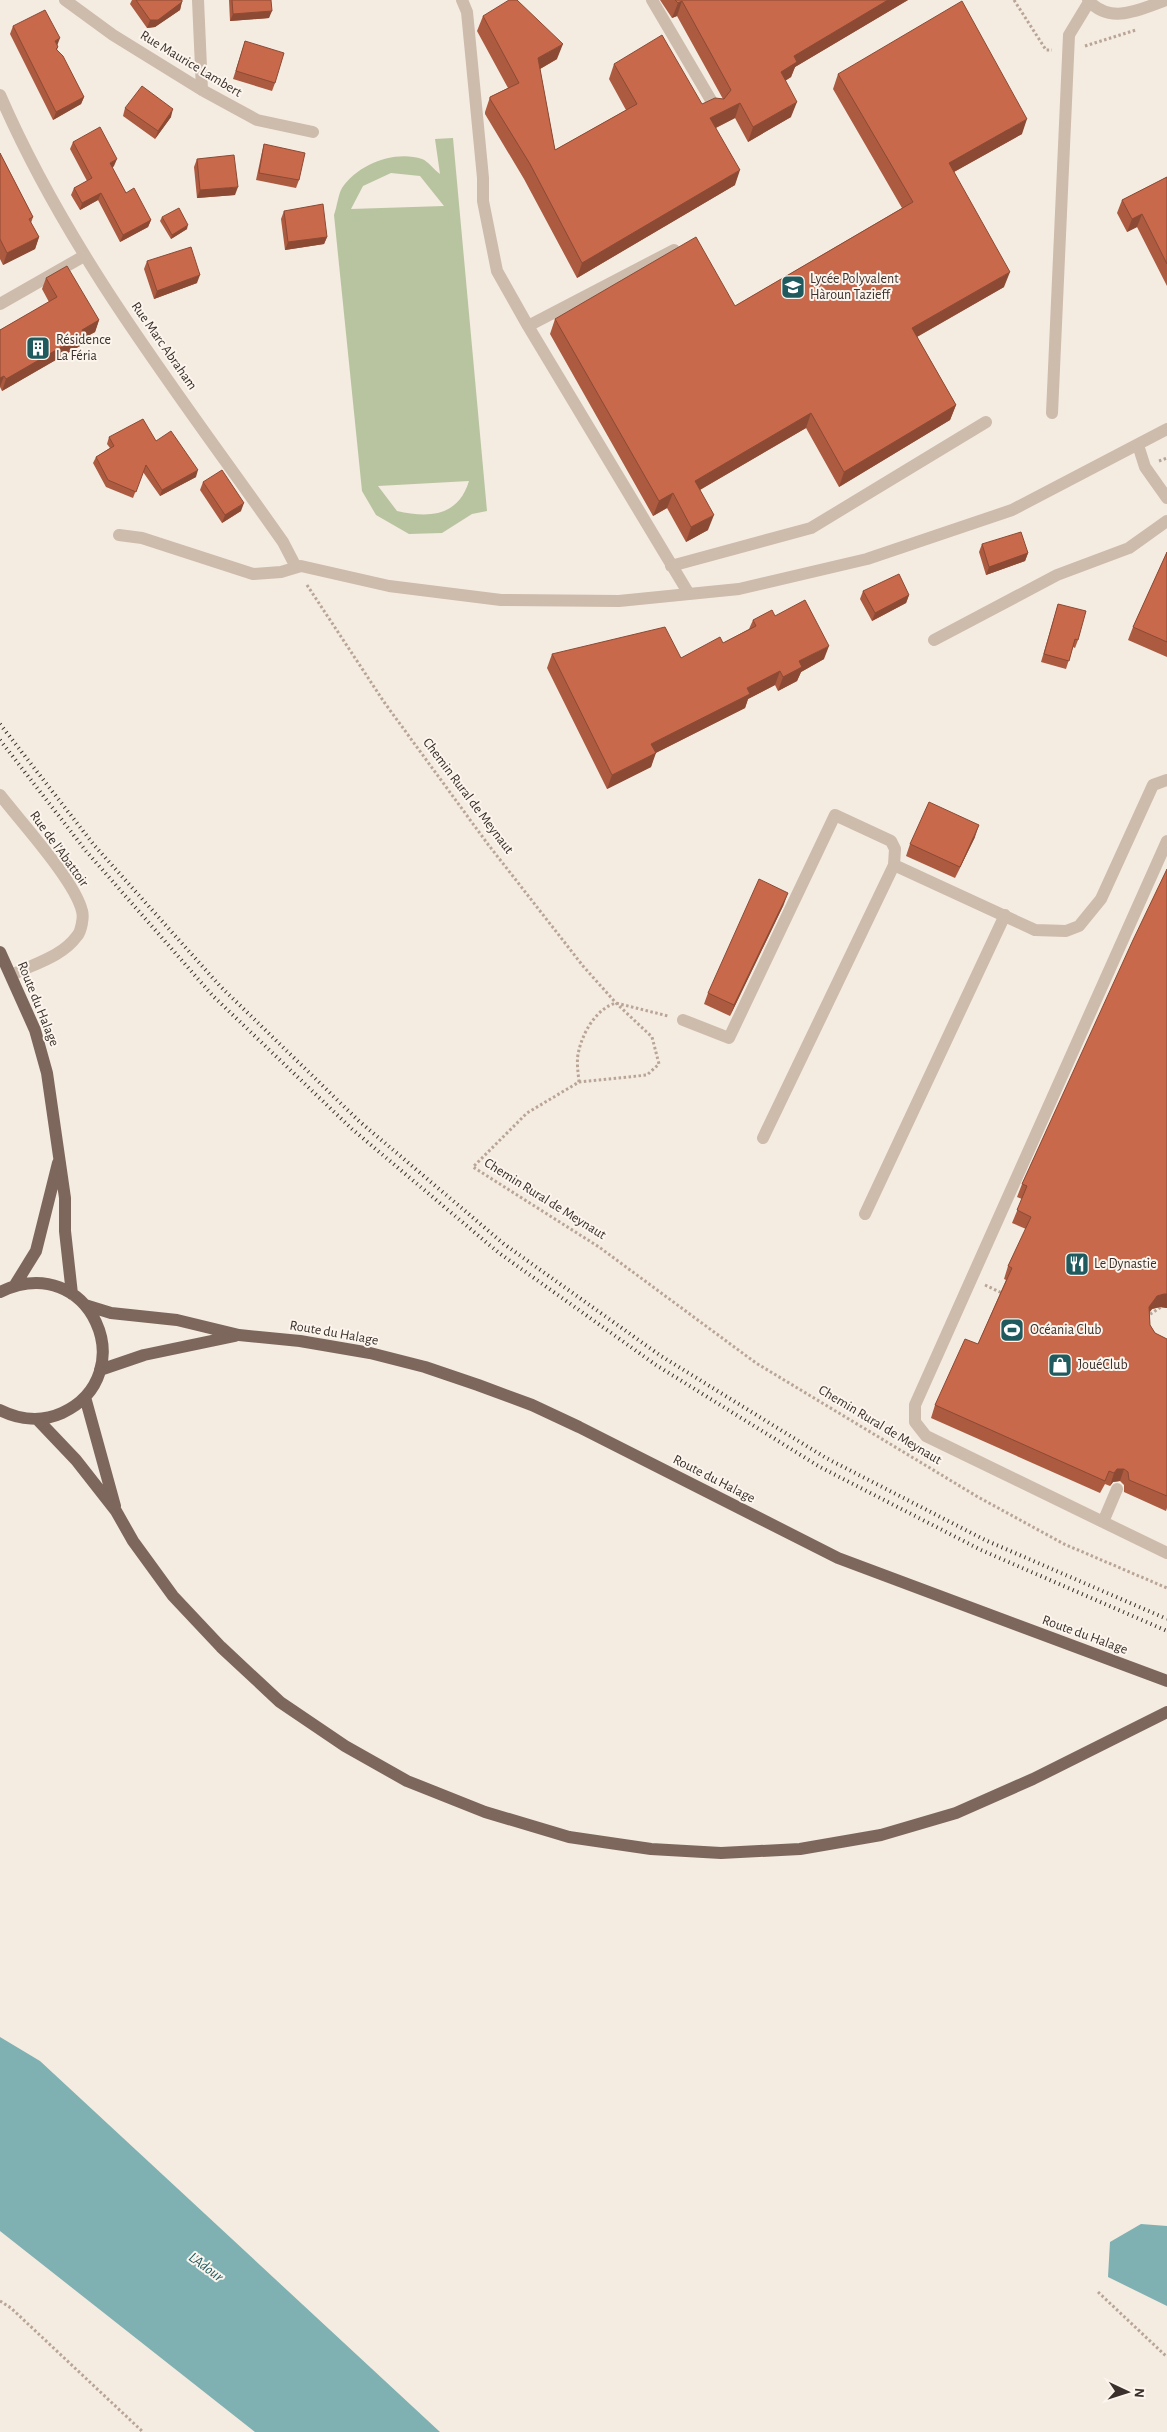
<svg xmlns="http://www.w3.org/2000/svg" width="1167" height="2432" font-family="'Alegreya Sans',sans-serif">
<style>
.green{fill:#b8c4a0;fill-rule:evenodd}
.water{fill:#7fb0b2}
.lines{fill:none;stroke-linecap:round;stroke-linejoin:round}
.path{stroke:#b9a596;stroke-width:3;stroke-dasharray:2.5 2.5;stroke-linecap:butt}
.minor{stroke:#cdbbac;stroke-width:12}
.major{stroke:#7d675c;stroke-width:12}
.rail{stroke:#3b302b;stroke-width:4;stroke-dasharray:1 4;stroke-linecap:butt}
.wall{fill:#ac5a40}
.shaded-wall{fill:#8c4a34}
.building{fill:#c8694b;stroke:#8c4a34}
.labels{text-anchor:middle;dominant-baseline:central;stroke-width:4;stroke-linejoin:round;paint-order:stroke}
.street-label{font-size:14px;fill:#3b302b;stroke:#fbf5ee}
.poi-label{font-size:14px;fill:#3b302b;stroke:#fbf5ee;text-anchor:start}
.water-label{font-size:15px;font-style:italic;fill:#1f5a5e;stroke:#fbf5ee}
</style>
<rect width="100%" height="100%" fill="#f4ebe1"/>
<path class="green" d="M453,138L487,511L472,514L442,533L409,534L376,515L362,491L334,215C337,207 338,195 342,188C358,164 395,150 422,159C428,161 434,170 440,174L435,139ZM391,173L420,176L444,206L351,209L363,186ZM469,481C458,517 429,518 397,511L378,486Z"/>
<path class="water" d="M0,2037L40,2061L440,2432H255L0,2231Z
M1141,2224L1167,2226V2306L1108,2277L1110,2242Z"/>
<g class="lines">
<path class="path" d="M1014,0L1046,50H1052
M1085,46L1136,30
M1159,461L1167,458
M307,585L384,702L487,843L583,966L616,1003L652,1037L659,1064L647,1075L579,1082L527,1113L473,1167L599,1247L756,1363L978,1497L1064,1544L1167,1588
M579,1082C578,1071 576,1060 579,1050C583,1032 597,1008 616,1003L668,1016
M985,1285L1004,1294
M1146,1317L1167,1303
M1098,2292L1167,2357
M0,2301L11,2308L143,2432"/>
<path class="minor" d="M65,0L113,35L202,90L257,120L313,132
M198,0L202,90
M462,0L467,12L483,178V201L497,271L528,326
M652,0L715,107
M1088,0C1110,25 1139,10 1166,0
M0,95C70,257 182,398 283,542L296,567
M674,250L528,326L689,594
M0,304L84,256
M1052,413L1069,35L1089,2
M1138,445L1145,467L1167,498
M119,535L142,538L253,574L281,572L301,566L389,586L501,600L619,601L739,589L867,559L1012,510L1167,429
M671,566L811,528L986,422
M934,640L1057,575L1129,548L1167,521
M0,795C21,822 75,881 82,911C84,917 81,932 77,936C62,957 33,964 12,975
M1167,841L915,1405V1422L926,1436L1167,1553
M683,1020L729,1038L835,815L891,841L895,849L894,865L1035,930L1066,931L1079,926L1101,899L1153,785L1167,780
M763,1138L894,865
M865,1214L1005,915
M1103,1522L1117,1489"/>
<path class="major" d="M0,952L35,1030L47,1073L65,1198V1231L72,1294
M15,1285L36,1251L58,1163
M0,1292C91,1249 144,1375 62,1413C42,1422 20,1420 0,1410
M85,1305L111,1313L177,1320L239,1335L300,1341L370,1353L425,1367L478,1385L532,1405L579,1427L838,1558L1167,1681
M100,1370L144,1355L235,1336
M85,1397L115,1506
M37,1419L76,1460L116,1511L133,1541L173,1596L221,1647L280,1702L345,1746L407,1781L485,1812L569,1837L651,1849L721,1853L800,1849L881,1835L956,1813L1033,1779L1167,1712"/>
<path class="rail" d="M0,724L94,845L220,986L359,1121L504,1244L661,1356L826,1458L985,1540L1167,1619
M0,740L86,851L213,996L352,1129L499,1253L656,1365L820,1467L981,1550L1167,1631"/>
</g>
<path class="wall" d="M132,0H182L180,10L155,27L147,28L130,4Z
M229,0H271L269,18L230,21Z
M660,0H908L795,67L791,77L785,81L791,117L748,142L735,118L716,128L735,185L577,278L524,179L485,114V112L490,97L508,88L477,31L483,16L557,59L540,69L555,150L626,110L609,79L614,64L702,104L723,99L677,16L672,18Z
M13,26L57,45L58,47L57,50L84,97L81,104L53,120L10,34Z
M245,41L275,83L272,91L233,79Z
M838,74L1022,134L954,172L1004,287L917,337L956,405L950,420L839,487L806,428L700,490L708,530L686,542L667,508L653,516L550,334L555,319L735,306L902,208L833,89Z
M125,108L171,117L155,139L123,116Z
M73,142L114,166L112,168L126,193L151,220L148,227L120,242L98,200L80,210L71,195L74,188L87,181L70,149Z
M264,144L299,180L296,188L256,180L262,152Z
M0,153L33,217L31,223L39,237L35,249L3,265L0,259Z
M197,159L235,195L197,198L194,167Z
M1167,177V286L1137,227L1127,232L1117,213L1122,200Z
M284,211L327,237L324,244L285,250L281,219Z
M162,217L187,229L171,239L160,221Z
M147,261L197,283L154,299L144,269Z
M46,278L99,320L95,332L82,339L80,346L2,391L0,387V330L49,302L42,289Z
M109,437L156,441L196,477L160,496L143,472L133,498L106,487L93,463L96,457L110,448L107,444Z
M203,482L241,511L222,523L200,490Z
M982,544L1028,553L1025,561L986,575L979,552Z
M1167,552V657L1128,640L1133,627Z
M863,591L909,595L906,603L872,621L860,599Z
M1058,604L1078,640L1075,648L1073,647L1066,669L1041,662Z
M775,616L824,659L801,672L797,681L778,691L775,685L748,699L745,708L655,753L651,767L607,789L547,668L552,654L681,658L723,643L749,629L753,620Z
M975,837L955,878L906,856L910,844Z
M1167,869V1308L1160,1307L1152,1309L1149,1313L1150,1325L1155,1333L1167,1339V1508L1166,1511L1124,1492V1485L1120,1481L1113,1482L1110,1486L1105,1484L1100,1493L931,1418L935,1405L978,1344L1006,1280L1004,1279L1008,1266L1026,1229L1012,1223L1022,1199L1017,1197L1022,1184Z
M784,904L730,1016L704,1004L708,993Z"/>
<path class="shaded-wall" d="M888,0H908L795,67L791,77L775,87L781,72L794,56Z
M682,1L677,16L672,18L678,3Z
M182,2L180,10L155,27L147,28L150,20Z
M272,11L269,18L230,21L233,14Z
M60,38L57,46L55,41Z
M563,44L557,59L533,73L538,58Z
M84,97L81,104L53,120L56,112Z
M797,102L791,117L748,142L753,127Z
M740,103L735,118L705,133L710,118Z
M173,109L171,117L155,139L158,131Z
M1027,119L1022,134L943,178L949,163Z
M117,159L114,166L107,170L110,163Z
M740,170L735,185L577,278L582,263Z
M238,187L235,195L197,198L200,190Z
M101,193L98,200L80,210L82,203Z
M1142,214L1137,227L1127,232L1132,219Z
M151,220L148,227L120,242L123,235Z
M188,225L187,229L171,239L172,235Z
M39,237L35,249L3,265L7,253Z
M327,237L324,244L285,250L288,242Z
M1010,272L1004,287L906,343L912,328Z
M200,275L197,283L154,299L157,291Z
M99,320L95,332L82,339L80,346L2,391L6,379L82,330Z
M4,376L0,387V378Z
M956,405L950,420L839,487L844,472Z
M811,413L806,428L689,496L695,481Z
M198,470L196,477L160,496L162,490Z
M673,493L667,508L653,516L659,501Z
M244,503L241,511L222,523L225,515Z
M714,515L708,530L686,542L691,527Z
M1028,553L1025,561L986,575L989,567Z
M909,595L906,603L872,621L875,613Z
M829,646L824,659L801,672L797,681L778,691L783,677L799,661Z
M780,671L775,685L748,699L745,708L646,758L651,744L747,688Z
M656,753L651,767L607,789L612,775Z
M979,825L975,837L955,878L960,867Z
M788,893L784,904L730,1016L734,1005Z
M1164,1294H1167V1308L1160,1307L1152,1309L1144,1320L1149,1307L1157,1296Z
M1117,1469H1124L1120,1481L1113,1482L1110,1486L1114,1473Z"/>
<path class="building" d="M136,0H182V2L158,20H150Z
M232,0H271L272,11L233,14Z
M509,0H517L563,44L538,58L555,150L637,104L614,64L662,35L702,104L715,98L724,99L731,90L682,1L678,3L675,0H888L794,56L797,62L781,72L797,102L753,127L740,103L710,118L740,170L582,263L530,164L490,99V97L519,83L483,16Z
M962,1L1027,119L949,163L1010,272L912,328L956,405L844,472L811,413L695,481L714,515L691,527L673,493L659,501L555,319L696,237L735,306L913,202L838,74Z
M45,10L60,38L55,41L58,47L56,49L63,56L84,97L56,112L13,26Z
M245,41L284,53L275,83L236,71Z
M142,86L173,109L158,131L125,108Z
M100,127L117,159L110,163L126,193L134,188L151,220L123,235L101,193L82,203L74,188L92,178L73,142Z
M264,144L305,153L299,180L259,173Z
M0,153L33,217L29,219L39,237L7,253L0,239Z
M234,155L238,187L200,190L197,159Z
M1167,177V264L1142,214L1132,219L1122,200Z
M323,204L327,237L288,242L284,211Z
M179,208L188,225L172,235L162,217Z
M191,247L200,275L157,291L147,261Z
M67,266L99,320L82,330L84,334L6,379L4,376L0,378V330L57,297L46,278Z
M143,419L156,441L171,431L198,470L162,490L146,465L136,492L108,480L96,457L114,446L109,437Z
M222,470L244,503L225,515L203,482Z
M1021,532L1028,553L989,567L982,544Z
M1167,552V642L1133,627Z
M899,574L909,595L875,613L863,591Z
M805,600L829,646L799,661L802,667L783,677L780,671L747,688L750,694L651,744L656,753L612,775L552,654L665,627L681,658L720,637L723,643L756,626L753,620L772,610L775,616Z
M1058,604L1086,611L1078,640L1075,639L1069,661L1044,654Z
M929,802L979,825L960,867L910,844Z
M1167,869V1294H1164L1157,1296L1149,1307L1150,1325L1155,1333L1167,1339V1496L1129,1480L1128,1472L1124,1469H1117L1114,1473L1109,1471L1105,1481L935,1405L965,1339L978,1344L1012,1268L1008,1266L1031,1217L1017,1210L1027,1186L1022,1184L1133,940Z
M759,879L788,893L734,1005L708,993Z"/>
<defs>
<g id="school-square" transform="scale(1.25)"><rect x="-9" y="-9" width="18" height="18" rx="4" fill="#1f5a5e" stroke="#fbf5ee"/><path d="M0-5L7-2L0 1L-7-2ZM-4 1L0 2.5L4 1V4Q0 6-4 4Z" fill="#fff"/></g>
<g id="building-square" transform="scale(1.25)"><rect x="-9" y="-9" width="18" height="18" rx="4" fill="#1f5a5e" stroke="#fbf5ee"/><path d="M-4-6H4V6H1V3H-1V6H-4ZM-2.5-4.3h1.7v1.8h-1.7ZM.8-4.3h1.7v1.8H.8ZM-2.5-1h1.7V.8h-1.7ZM.8-1h1.7V.8H.8Z" fill="#fff"/></g>
<g id="restaurant-square" transform="scale(1.25)"><rect x="-9" y="-9" width="18" height="18" rx="4" fill="#1f5a5e" stroke="#fbf5ee"/><path d="M-5-6h1v4h1v-4h1v4h1v-4h1v5L-1.5 .5V6h-2V.5L-5-1ZM5-6V6H3V1.5H1.5Q1.5-4 5-6Z" fill="#fff"/></g>
<g id="stadium-square" transform="scale(1.25)"><rect x="-9" y="-9" width="18" height="18" rx="4" fill="#1f5a5e" stroke="#fbf5ee"/><path d="M0-5a6.5 5 0 1 0 0 10a6.5 5 0 1 0 0-10ZM-3.5-1.8h7v3.6h-7Z" fill="#fff"/></g>
<g id="shop-square" transform="scale(1.25)"><rect x="-9" y="-9" width="18" height="18" rx="4" fill="#1f5a5e" stroke="#fbf5ee"/><path d="M-5-2.5h2.3a2.7 3.5 0 0 1 5.4 0H5L5.5 6h-11ZM-1.5-2.5h3a1.5 2.3 0 0 0-3 0Z" fill="#fff"/></g>
</defs>
<g fill-rule="evenodd">
<use href="#school-square" x="793" y="287"/>
<use href="#building-square" x="38" y="348"/>
<use href="#restaurant-square" x="1077" y="1264"/>
<use href="#stadium-square" x="1012" y="1330"/>
<use href="#shop-square" x="1060" y="1365"/>
</g>
<g class="labels">
<g class="street-label">
<text transform="translate(191 64) rotate(31)">Rue Maurice Lambert</text>
<text transform="translate(164 346) rotate(55)">Rue Marc Abraham</text>
<text transform="translate(468 796) rotate(53)">Chemin Rural de Meynaut</text>
<text transform="translate(59 849) rotate(54)">Rue de l'Abattoir</text>
<text transform="translate(38 1004) rotate(68)">Route du Halage</text>
<text transform="translate(545 1199) rotate(32)">Chemin Rural de Meynaut</text>
<text transform="translate(334 1333) rotate(10)">Route du Halage</text>
<text transform="translate(880 1425) rotate(31)">Chemin Rural de Meynaut</text>
<text transform="translate(714 1479) rotate(27)">Route du Halage</text>
<text transform="translate(1085 1635) rotate(20)">Route du Halage</text>
</g>
<g class="poi-label">
<text x="810" y="279">Lycée Polyvalent<tspan x="810" dy="16">Hàroun Tazieff</tspan></text>
<text x="56" y="340">Résidence<tspan x="56" dy="16">La Féria</tspan></text>
<text x="1094" y="1264">Le Dynastie</text>
<text x="1030" y="1330">Océania Club</text>
<text x="1078" y="1365">JouéClub</text>
</g>
<g class="water-label">
<text transform="translate(206 2267) rotate(36)">L'Adour</text>
</g>
</g>
<g transform="translate(1127 2392) rotate(94)" stroke="#fbf5ee" stroke-width="4" paint-order="stroke">
<path d="M0-4L9 19L0 12L-9 19Z" fill="#3b302b"/>
<text y="-8" font-size="14" font-weight="bold" text-anchor="middle" fill="#3b302b">N</text>
</g>
</svg>
